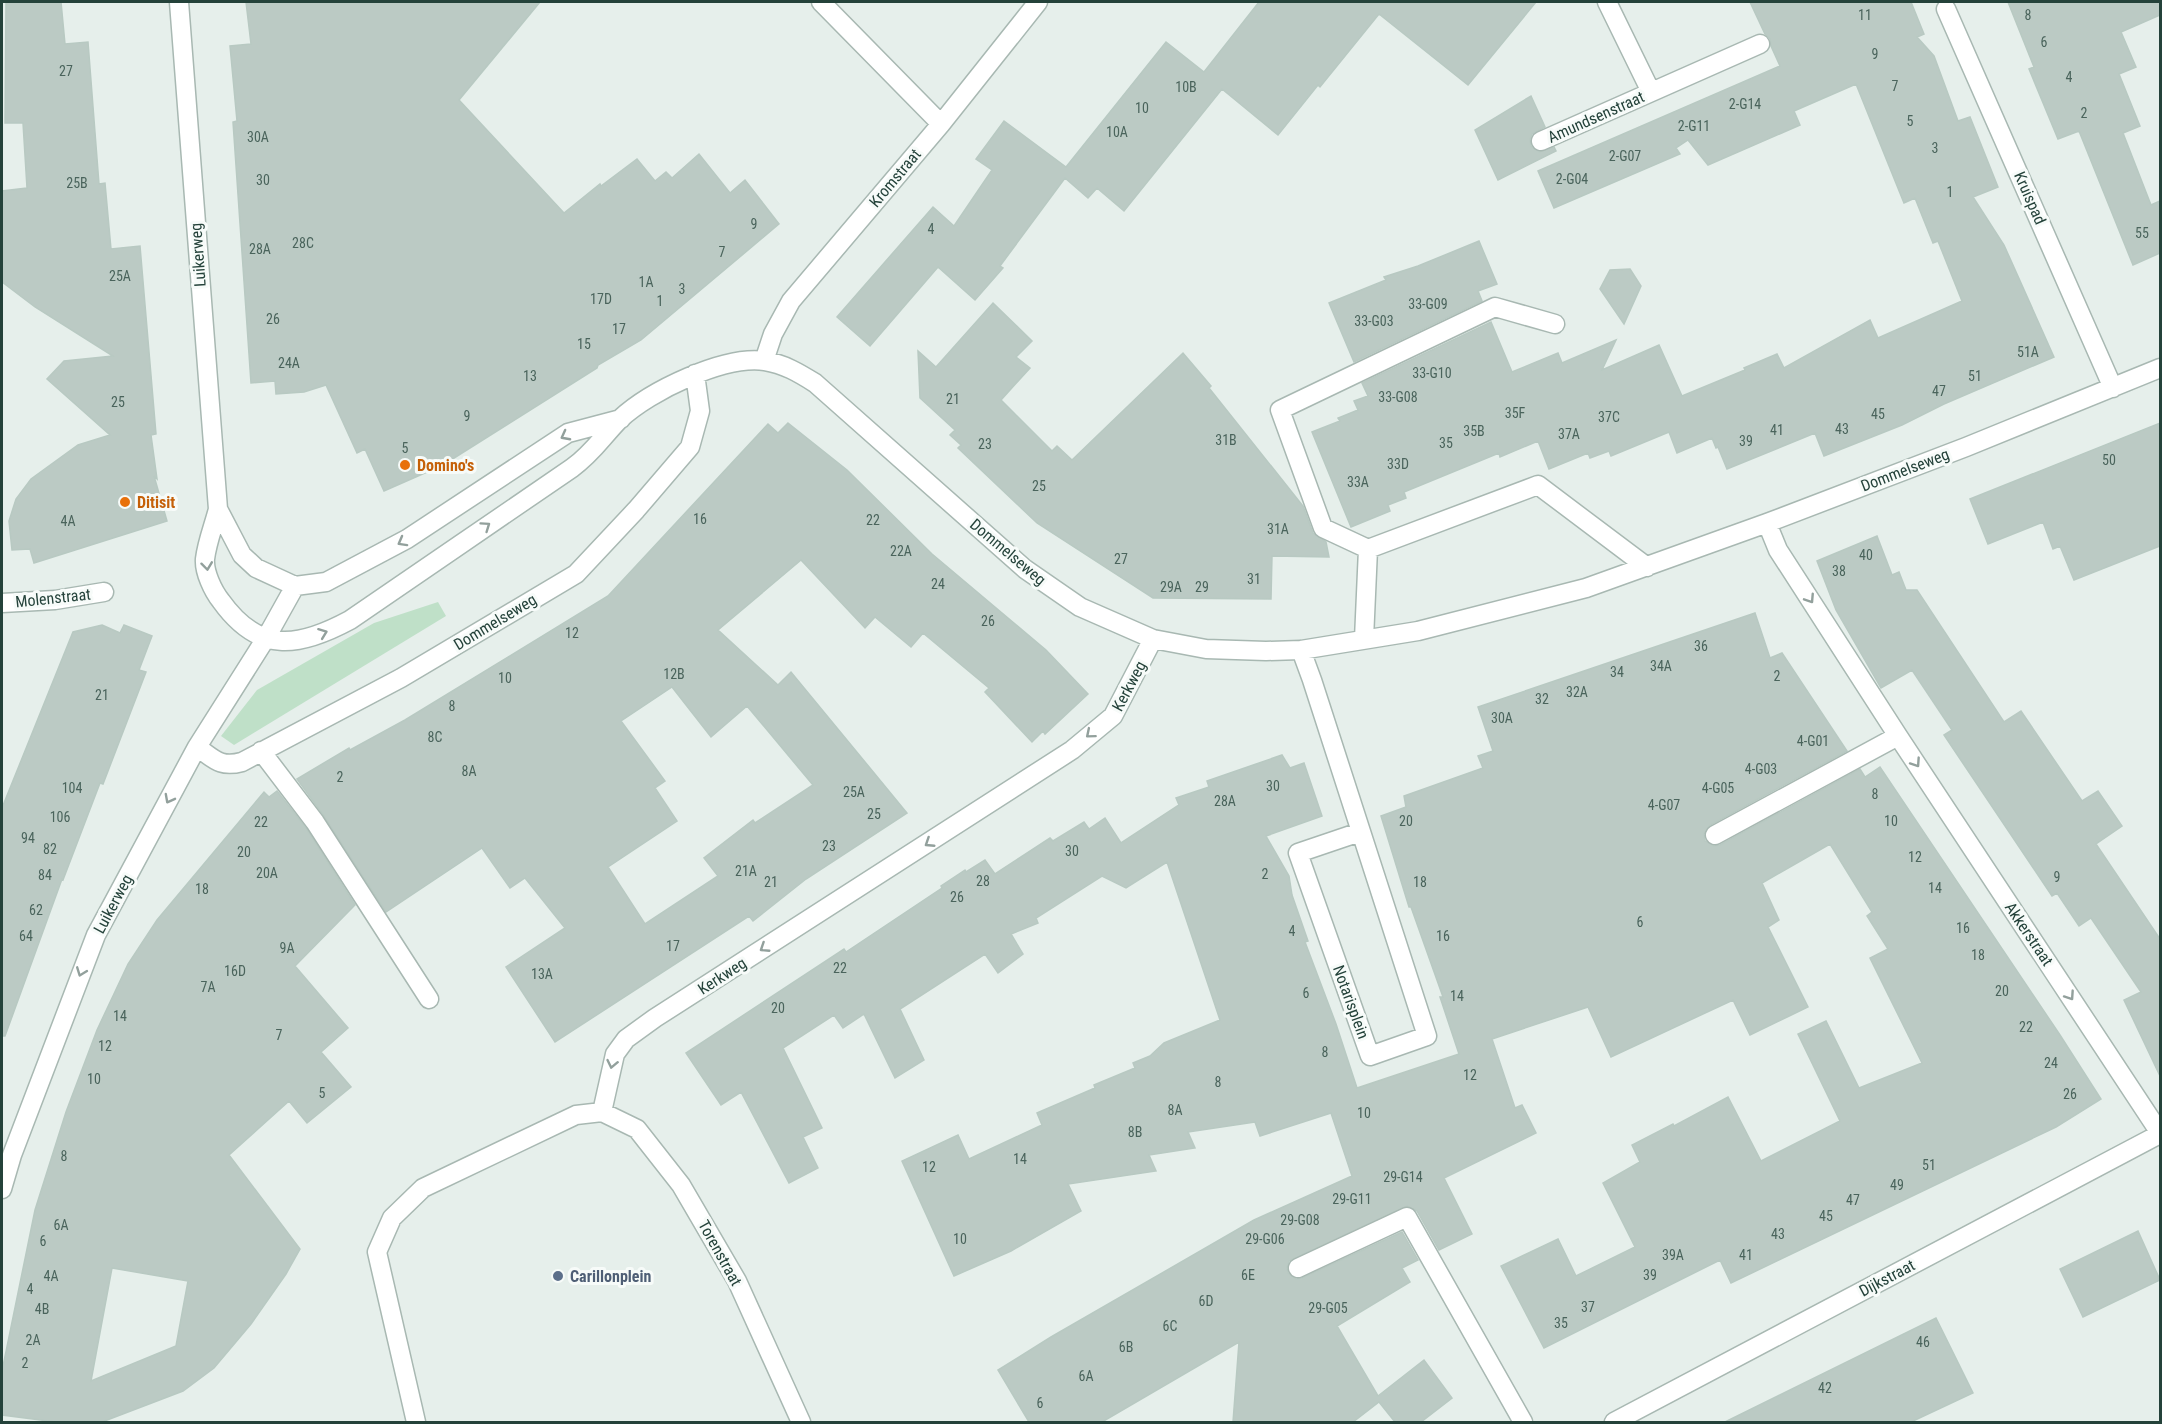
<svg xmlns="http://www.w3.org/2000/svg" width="2162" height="1424" font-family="'Roboto Condensed',sans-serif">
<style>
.green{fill:#bfe0c8}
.building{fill:#bbcac4;stroke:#b8c9c2;stroke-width:1.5;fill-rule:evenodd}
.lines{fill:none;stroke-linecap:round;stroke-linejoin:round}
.minor-casing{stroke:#a8b8b2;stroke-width:21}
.minor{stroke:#fff;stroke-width:18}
.oneway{stroke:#92a09c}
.food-dot{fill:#e8710a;stroke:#f7fbf9;stroke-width:2}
.service-dot{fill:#5c6f8a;stroke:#f7fbf9;stroke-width:2}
.labels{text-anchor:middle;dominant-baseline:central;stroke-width:6;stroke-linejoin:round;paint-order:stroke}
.number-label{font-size:14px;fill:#4a645c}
.street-label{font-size:16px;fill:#24423a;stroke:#f7fbf9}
.food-label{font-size:16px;font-weight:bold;fill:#c56008;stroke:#f7fbf9;text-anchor:start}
.service-label{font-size:16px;font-weight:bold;fill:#4e5e75;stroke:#f7fbf9;text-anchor:start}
</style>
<rect width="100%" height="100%" fill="#e6efeb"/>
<path class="green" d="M438,602L446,616L234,745L221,736L257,690L374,623Z"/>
<path class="building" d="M6,2H61L65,44L88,42L99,184L105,183L111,249L140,246L156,434L151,435L157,479L154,476L167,521L34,563L30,549L12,550L9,521L16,499L31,479L78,445L110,435L47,379L64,361L113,356L35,307L2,282V191L27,188L23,123H5Z
M246,2H540L459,100L564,213L600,184L601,186L637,159L655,181L666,172L672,178L699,154L730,193L745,180L779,224L641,340L598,365L597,368L443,465L384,491L365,449L357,453L326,385L304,392L276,394L275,381L251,383L233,122L237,121L230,46L251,44Z
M1259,2H1536L1468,85L1379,14L1320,87L1318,85L1278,135L1222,89L1124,211L1097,188L1088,198L1065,178L1000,266L1003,268L975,300L938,267L870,346L837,317L933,207L954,226L992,170L976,159L1004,121L1066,167L1166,42L1204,72Z
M1750,2H1911L1924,34L1917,37L1934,56L1958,121L1970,117L1998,187L1973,197L2004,245L2054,357L1944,404L1902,425L1824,456L1815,433L1727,469L1718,447L1716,448L1712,438L1677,453L1669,432L1611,456L1609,451L1590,458L1588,453L1549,469L1538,441L1500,457L1499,453L1404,492L1406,498L1388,505L1390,511L1351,527L1312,432L1340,421L1338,418L1358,410L1354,401L1368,396L1362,383L1491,322L1512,372L1558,353L1562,363L1616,340L1602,370L1659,345L1682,396L1745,370L1744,368L1777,354L1784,368L1870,320L1878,338L1962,301L1938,241L1933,243L1915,198L1904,203L1856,84L1794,111L1800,125L1708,165L1688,140L1676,148L1680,154L1554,208L1538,171L1780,66L1771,46L1770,39L1765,34Z
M2008,2H2160V15L2121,32L2136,67L2119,74L2140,126L2123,133L2151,205L2160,201V253L2133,265L2079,131L2058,139L2029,69L2034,67Z
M1531,96L1545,127L1532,134L1530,139L1531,146L1539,152L1554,147L1556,151L1498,180L1475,130Z
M1479,241L1497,284L1478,291L1482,301L1354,362L1329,303L1386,280L1384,277L1418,266Z
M1630,269L1641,286L1624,324L1600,289L1610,270Z
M993,303L1032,341L1016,357L1030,368L1001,400L1052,451L1057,446L1072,460L1183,353L1211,386L1209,388L1303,506L1313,533L1326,542L1329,557L1272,556L1271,599L1153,598L1037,523L958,448L961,445L950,435L955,430L920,398L918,351L936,367Z
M788,423L847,470L932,554L1046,650L1088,694L1045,734L1043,731L1032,742L985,692L989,688L923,633L911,647L875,617L865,628L801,560L718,630L778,685L791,672L907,813L806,879L753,921L749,916L555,1042L506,967L565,928L525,878L510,888L482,848L386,912L324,816L297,779L349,748L350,750L405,720L608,596L768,424L778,433ZM672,687L711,737L747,706L813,785L755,823L753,820L704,858L718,876L645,924L608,867L677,821L655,788L665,781L621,721Z
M2160,423V546L2074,580L2060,546L2053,549L2043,522L1988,544L1970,499Z
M1877,536L1892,575L1899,572L1906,590H1917L2004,722L2021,711L2082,801L2098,791L2122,826L2096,844L2160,939V1076L2124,1000L2141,992L2091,918L2079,926L2057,893L2052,896L1944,735L1952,730L1912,670L1881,688L1836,610L1817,561Z
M1755,613L1770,658L1782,653L1847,751L1710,825L1704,834L1705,841L1714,846L1720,845L1860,769L1865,777L1880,767L2060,1035L2101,1099L2056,1127L1731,1283L1720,1260L1544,1348L1501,1266L1558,1239L1576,1276L1635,1247L1603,1183L1640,1162L1632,1145L1673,1124L1674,1126L1728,1097L1761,1161L1840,1121L1798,1034L1826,1021L1859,1088L1922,1063L1870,958L1888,949L1867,916L1872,912L1830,844L1762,883L1779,920L1768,927L1808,1007L1750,1035L1733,1000L1611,1057L1588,1007L1492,1039L1515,1108L1522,1105L1536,1133L1444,1178L1472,1234L1439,1250L1417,1211L1407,1206L1289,1261L1287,1268L1288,1273L1296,1279L1302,1278L1402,1232L1418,1260L1402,1268L1410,1282L1337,1326L1378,1396L1424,1360L1452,1398L1421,1422H1395L1379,1402L1353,1422H1233L1239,1342L1102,1422H1029L998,1370L1051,1337L1254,1220L1352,1176L1331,1113L1260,1136L1255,1122L1188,1132L1195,1148L1149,1155L1156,1171L1068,1184L1081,1211L1011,1251L954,1276L902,1161L958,1135L969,1159L1042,1125L1037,1113L1095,1088L1094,1085L1135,1068L1133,1063L1150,1056L1164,1043L1220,1020L1167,862L1126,888L1102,876L1036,918L1038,923L1011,934L1023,954L998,973L985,954L900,1009L924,1060L895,1078L864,1014L843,1028L834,1015L783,1048L822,1128L803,1137L818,1168L789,1183L741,1092L721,1105L686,1053L844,949L846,952L942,888L941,886L965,870L966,872L985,860L995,874L1050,838L1053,841L1084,822L1089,829L1105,818L1121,843L1179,805L1176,798L1209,787L1207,781L1282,755L1290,768L1304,763L1322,816L1266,836L1289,876L1292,895L1308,941L1305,942L1336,1024L1357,1088L1459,1054L1440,997H1443L1411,907H1409L1381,816L1406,807L1404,796L1483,768L1478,756L1493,751L1478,707Z
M102,625L120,633L124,625L152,636L139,670L146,672L103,784L100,783L63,880L62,879L5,1036H2V808L73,632Z
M277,791L306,828L355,905L295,966L348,1028L321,1052L351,1087L307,1123L289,1101L229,1155L300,1249L286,1274L251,1324L214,1368L183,1391L102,1422H56L2,1415V1371L35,1210L66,1112L97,1030L128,964L157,920L264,792L269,797ZM112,1268L188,1281L176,1346L91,1381Z
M2138,1231L2160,1280L2083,1317L2060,1269Z
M1936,1318L1973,1393L1911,1422H1725Z"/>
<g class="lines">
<g class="minor-casing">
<path id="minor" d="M179,2L218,509C214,525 207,542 205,559C204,572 213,591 221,601C259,654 298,648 350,620C424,570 498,518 572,468C593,453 603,436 620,419C650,391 724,355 765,361C784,364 799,373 815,383L1025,569L1080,607L1153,639L1206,649L1266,651L1301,650L1418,631L1586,588L1767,523L1966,447L2160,368
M821,2L941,124
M1607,2L1651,92
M1946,9L2113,388
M1541,141L1760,44
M764,361L773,334L791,301L941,124L1038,2
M218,509L242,555L256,568L295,586L326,582L407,539L568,433L621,419
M1767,523L1778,550L1898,736L2160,1133
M1368,549L1323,528L1280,410L1495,307L1555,324
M2,603L55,600L104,592
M1364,639L1368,549L1538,485L1647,567
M1301,650L1312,680L1427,1036L1370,1056L1298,853L1360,832
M197,747C214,759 220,768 242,762L401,678L576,574L636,510L690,447L700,411L695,374
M261,751L315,822L429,999
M1715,835L1898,736
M602,1112L615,1054L626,1039L655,1018L1072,750L1113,716L1153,639
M602,1112L637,1129L681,1185L737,1281L801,1422
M2,1189L12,1155L96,935L197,747L266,638L295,586
M1298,1268L1407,1217L1523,1422
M416,1422L377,1252L392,1218L423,1188L576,1115L602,1112
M1614,1422L2160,1134"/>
</g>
<use href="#minor" class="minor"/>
</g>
<defs><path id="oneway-chevron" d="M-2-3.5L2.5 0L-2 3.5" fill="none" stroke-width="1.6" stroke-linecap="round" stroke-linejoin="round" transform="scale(1.5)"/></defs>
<g class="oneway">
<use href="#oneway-chevron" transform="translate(565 436) rotate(152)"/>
<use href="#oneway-chevron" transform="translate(486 526) rotate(-35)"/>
<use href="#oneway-chevron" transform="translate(402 542) rotate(151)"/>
<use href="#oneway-chevron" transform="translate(207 566) rotate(83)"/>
<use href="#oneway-chevron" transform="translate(1810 599) rotate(57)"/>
<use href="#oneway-chevron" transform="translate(323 633) rotate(-21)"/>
<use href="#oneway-chevron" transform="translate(1090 734) rotate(140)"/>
<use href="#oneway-chevron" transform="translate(1916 763) rotate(56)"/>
<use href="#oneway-chevron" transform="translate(169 799) rotate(118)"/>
<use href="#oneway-chevron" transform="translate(929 843) rotate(147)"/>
<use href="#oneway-chevron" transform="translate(764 948) rotate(147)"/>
<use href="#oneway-chevron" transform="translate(81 972) rotate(111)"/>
<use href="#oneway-chevron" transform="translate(2070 996) rotate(56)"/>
<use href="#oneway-chevron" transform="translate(612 1064) rotate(102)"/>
</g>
<g class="food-dot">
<circle cx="405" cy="465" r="6"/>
<circle cx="125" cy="502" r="6"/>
</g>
<circle class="service-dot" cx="558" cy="1276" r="6"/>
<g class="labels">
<g class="number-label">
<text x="1865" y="15">11</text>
<text x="2028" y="15">8</text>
<text x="2044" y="42">6</text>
<text x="1875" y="54">9</text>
<text x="66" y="71">27</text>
<text x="2069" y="77">4</text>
<text x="1895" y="86">7</text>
<text x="1186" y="87">10B</text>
<text x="1745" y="104">2-G14</text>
<text x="1142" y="108">10</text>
<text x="2084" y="113">2</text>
<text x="1910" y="121">5</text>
<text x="1694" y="126">2-G11</text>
<text x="1117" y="132">10A</text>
<text x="258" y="137">30A</text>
<text x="1935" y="148">3</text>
<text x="1625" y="156">2-G07</text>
<text x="1572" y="179">2-G04</text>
<text x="263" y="180">30</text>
<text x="77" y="183">25B</text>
<text x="1950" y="192">1</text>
<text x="754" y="224">9</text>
<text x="931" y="229">4</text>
<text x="2142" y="233">55</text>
<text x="303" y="243">28C</text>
<text x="260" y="249">28A</text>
<text x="722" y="252">7</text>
<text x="120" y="276">25A</text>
<text x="646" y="282">1A</text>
<text x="682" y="289">3</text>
<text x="601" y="299">17D</text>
<text x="660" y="301">1</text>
<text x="1428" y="304">33-G09</text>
<text x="273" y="319">26</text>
<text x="1374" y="321">33-G03</text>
<text x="619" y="329">17</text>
<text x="584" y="344">15</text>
<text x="2028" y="352">51A</text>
<text x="289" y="363">24A</text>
<text x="1432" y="373">33-G10</text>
<text x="530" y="376">13</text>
<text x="1975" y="376">51</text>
<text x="1939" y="391">47</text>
<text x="1398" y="397">33-G08</text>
<text x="953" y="399">21</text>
<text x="118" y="402">25</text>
<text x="1515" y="413">35F</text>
<text x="1878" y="414">45</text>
<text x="467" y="416">9</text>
<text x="1609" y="417">37C</text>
<text x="1842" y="429">43</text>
<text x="1777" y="430">41</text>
<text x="1474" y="431">35B</text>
<text x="1569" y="434">37A</text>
<text x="1226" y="440">31B</text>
<text x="1746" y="441">39</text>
<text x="1446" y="443">35</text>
<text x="985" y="444">23</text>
<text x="405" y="448">5</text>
<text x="2109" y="460">50</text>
<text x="1398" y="464">33D</text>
<text x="1358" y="482">33A</text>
<text x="1039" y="486">25</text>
<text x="700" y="519">16</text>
<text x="873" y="520">22</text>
<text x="68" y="521">4A</text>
<text x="1278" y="529">31A</text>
<text x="901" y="551">22A</text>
<text x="1866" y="555">40</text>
<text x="1121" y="559">27</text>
<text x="1839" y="571">38</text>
<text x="1254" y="579">31</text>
<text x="938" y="584">24</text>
<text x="1171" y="587">29A</text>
<text x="1202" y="587">29</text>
<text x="988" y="621">26</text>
<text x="572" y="633">12</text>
<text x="1701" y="646">36</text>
<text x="1661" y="666">34A</text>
<text x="1617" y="672">34</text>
<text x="674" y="674">12B</text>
<text x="1777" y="676">2</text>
<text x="505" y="678">10</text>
<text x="1577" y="692">32A</text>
<text x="102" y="695">21</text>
<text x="1542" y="699">32</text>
<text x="452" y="706">8</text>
<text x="1502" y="718">30A</text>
<text x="435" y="737">8C</text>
<text x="1813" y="741">4-G01</text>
<text x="1761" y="769">4-G03</text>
<text x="469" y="771">8A</text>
<text x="340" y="777">2</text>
<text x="1273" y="786">30</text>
<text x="72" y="788">104</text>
<text x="1718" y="788">4-G05</text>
<text x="854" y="792">25A</text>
<text x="1875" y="794">8</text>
<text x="1225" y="801">28A</text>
<text x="1664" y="805">4-G07</text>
<text x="874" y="814">25</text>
<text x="60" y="817">106</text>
<text x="1406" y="821">20</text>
<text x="1891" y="821">10</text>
<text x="261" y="822">22</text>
<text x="28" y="838">94</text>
<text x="829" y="846">23</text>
<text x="50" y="849">82</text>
<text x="1072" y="851">30</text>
<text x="244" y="852">20</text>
<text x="1915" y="857">12</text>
<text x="746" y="871">21A</text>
<text x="267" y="873">20A</text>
<text x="1265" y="874">2</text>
<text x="45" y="875">84</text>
<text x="2057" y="877">9</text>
<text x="983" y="881">28</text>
<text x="771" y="882">21</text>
<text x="1420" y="882">18</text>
<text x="1935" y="888">14</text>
<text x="202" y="889">18</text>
<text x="957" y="897">26</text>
<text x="36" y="910">62</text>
<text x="1640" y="922">6</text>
<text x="1963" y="928">16</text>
<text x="1292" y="931">4</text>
<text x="26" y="936">64</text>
<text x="1443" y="936">16</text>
<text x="673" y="946">17</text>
<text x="287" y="948">9A</text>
<text x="1978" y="955">18</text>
<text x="840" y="968">22</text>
<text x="235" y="971">16D</text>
<text x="542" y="974">13A</text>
<text x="208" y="987">7A</text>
<text x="2002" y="991">20</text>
<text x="1306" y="993">6</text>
<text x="1457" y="996">14</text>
<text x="778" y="1008">20</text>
<text x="120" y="1016">14</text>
<text x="2026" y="1027">22</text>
<text x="279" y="1035">7</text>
<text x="105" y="1046">12</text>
<text x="1325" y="1052">8</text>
<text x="2051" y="1063">24</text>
<text x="1470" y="1075">12</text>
<text x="94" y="1079">10</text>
<text x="1218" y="1082">8</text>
<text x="322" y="1093">5</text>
<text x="2070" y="1094">26</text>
<text x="1175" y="1110">8A</text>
<text x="1364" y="1113">10</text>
<text x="1135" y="1132">8B</text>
<text x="64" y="1156">8</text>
<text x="1020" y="1159">14</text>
<text x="1929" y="1165">51</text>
<text x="929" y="1167">12</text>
<text x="1403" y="1177">29-G14</text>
<text x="1897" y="1185">49</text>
<text x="1352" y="1199">29-G11</text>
<text x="1853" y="1200">47</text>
<text x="1826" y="1216">45</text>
<text x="1300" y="1220">29-G08</text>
<text x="61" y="1225">6A</text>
<text x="1778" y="1234">43</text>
<text x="960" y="1239">10</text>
<text x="1265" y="1239">29-G06</text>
<text x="43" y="1241">6</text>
<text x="1673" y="1255">39A</text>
<text x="1746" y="1255">41</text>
<text x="1248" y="1275">6E</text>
<text x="1650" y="1275">39</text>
<text x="51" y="1276">4A</text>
<text x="30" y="1289">4</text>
<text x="1206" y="1301">6D</text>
<text x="1588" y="1307">37</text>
<text x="1328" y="1308">29-G05</text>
<text x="42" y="1309">4B</text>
<text x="1561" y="1323">35</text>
<text x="1170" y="1326">6C</text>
<text x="33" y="1340">2A</text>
<text x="1923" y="1342">46</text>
<text x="1126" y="1347">6B</text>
<text x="25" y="1363">2</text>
<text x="1086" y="1376">6A</text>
<text x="1825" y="1388">42</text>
<text x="1040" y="1403">6</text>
</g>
<g class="street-label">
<text transform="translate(1596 117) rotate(-24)">Amundsenstraat</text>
<text transform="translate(895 178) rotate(-50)">Kromstraat</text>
<text transform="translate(2030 198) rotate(66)">Kruispad</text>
<text transform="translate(198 255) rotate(-94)">Luikerweg</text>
<text transform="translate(1905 470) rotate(-21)">Dommelseweg</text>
<text transform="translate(1008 552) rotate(40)">Dommelseweg</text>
<text transform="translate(53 598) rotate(-6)">Molenstraat</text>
<text transform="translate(495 622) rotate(-31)">Dommelseweg</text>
<text transform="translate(1129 686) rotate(-62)">Kerkweg</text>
<text transform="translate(113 904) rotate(-62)">Luikerweg</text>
<text transform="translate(2029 934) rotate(56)">Akkerstraat</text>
<text transform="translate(722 976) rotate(-33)">Kerkweg</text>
<text transform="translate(1351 1002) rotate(70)">Notarisplein</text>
<text transform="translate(720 1253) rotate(61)">Torenstraat</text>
<text transform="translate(1887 1278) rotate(-28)">Dijkstraat</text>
</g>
<g class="food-label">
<text x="417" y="465">Domino's</text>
<text x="137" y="502">Ditisit</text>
</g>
<g class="service-label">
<text x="570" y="1276">Carillonplein</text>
</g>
</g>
<rect width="2162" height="1424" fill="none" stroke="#24423a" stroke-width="6"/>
</svg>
